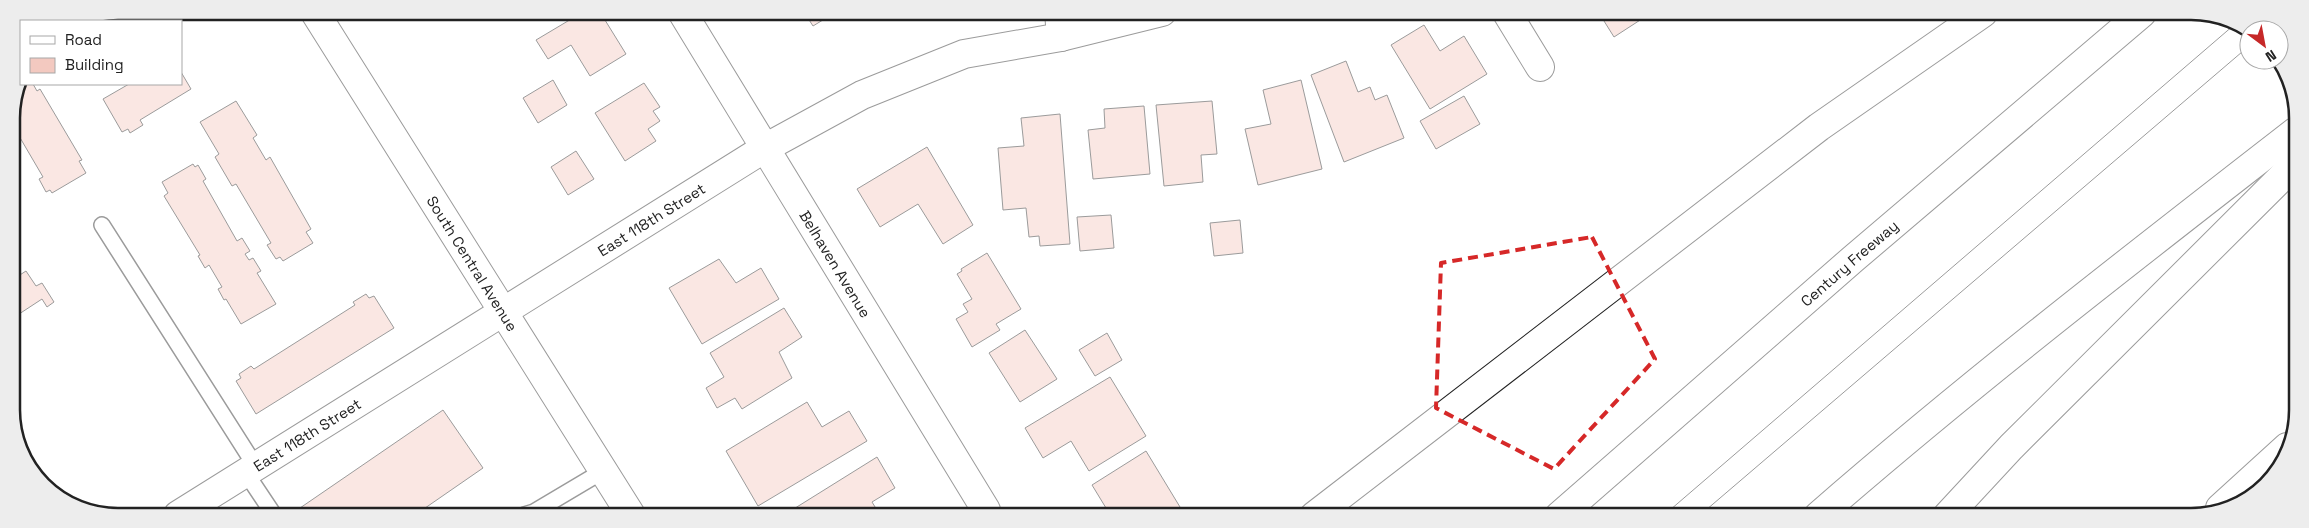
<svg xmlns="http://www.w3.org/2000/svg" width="2309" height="528" font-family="'Space Grotesk',sans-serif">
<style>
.building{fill:#f3c9c0;stroke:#222}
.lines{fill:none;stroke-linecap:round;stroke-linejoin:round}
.service-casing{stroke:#222;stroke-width:18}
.minor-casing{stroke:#222;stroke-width:30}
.primary-casing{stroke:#222;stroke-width:30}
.motorway-casing{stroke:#222;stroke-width:30}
.service{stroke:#fff;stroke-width:15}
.minor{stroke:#fff;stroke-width:28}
.primary{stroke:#fff;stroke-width:28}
.motorway{stroke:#fff;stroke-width:28}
.tram{stroke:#222;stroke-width:1}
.marked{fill:none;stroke:#d62828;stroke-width:4;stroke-dasharray:10 6;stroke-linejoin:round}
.labels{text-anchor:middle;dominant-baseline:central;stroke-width:4;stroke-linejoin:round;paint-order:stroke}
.street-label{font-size:15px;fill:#222;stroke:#fff}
.rim{fill:none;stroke:#222;stroke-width:2.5}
</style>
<rect width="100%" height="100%" fill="#fff"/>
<path class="building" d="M583,12H600L626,54L590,76L571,45L548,59L536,40Z
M804,12H836L813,26Z
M1599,13H1651L1614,37Z
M1424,25L1440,51L1464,36L1487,74L1430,109L1391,45Z
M1346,61L1358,92L1370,87L1375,100L1387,95L1404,138L1344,162L1311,75Z
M181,72L191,89L140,120L143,125L130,133L128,129L122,132L103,99L129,84H181Z
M21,74V84H33L37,91L40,89L82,160L79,161L86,173L52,193L50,190L46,192L39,179L43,177L12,124L11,111Z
M553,80L567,105L538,123L523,98Z
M1301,80L1322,169L1258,185L1245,129L1271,124L1263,90Z
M644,83L660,107L653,111L660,121L648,129L656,141L625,161L595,113Z
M1464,96L1480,124L1436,149L1420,121Z
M236,101L257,135L253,138L266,160L270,157L311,229L306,232L313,243L283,261L280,257L276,259L267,245L271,243L236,184L232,186L215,157L219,154L200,122Z
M1212,101L1217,154L1201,155L1203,182L1164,186L1156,105Z
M1144,106L1150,174L1093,179L1088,130L1105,128L1104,109Z
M1060,114L1070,244L1040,246L1039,236L1029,237L1026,208L1003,210L998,148L1024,146L1021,118Z
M927,147L973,225L943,244L918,204L880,227L857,189Z
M576,151L594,179L568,195L551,167Z
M193,164L195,167L198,165L206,179L203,181L237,241L242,238L250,251L245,254L249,260L253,258L261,271L257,273L276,304L241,324L226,299L224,300L218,289L222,287L209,265L205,268L198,256L200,255L164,196L168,193L162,182Z
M1111,215L1114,248L1080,251L1077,217Z
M1240,220L1243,253L1214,256L1210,223Z
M987,253L1021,309L996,324L1000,330L972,347L956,319L968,312L963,304L972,299L957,274L962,271L961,269Z
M719,259L736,283L761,268L779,299L702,344L669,288Z
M26,271L36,286L42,283L54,302L47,307L42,299L13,318L12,280Z
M366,294L369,298L374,296L394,328L256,414L236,381L241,378L239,374L251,366L254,369L355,305L353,302Z
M784,308L802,337L779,352L792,378L742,409L735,398L717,408L706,388L724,377L710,353Z
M1025,330L1057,379L1020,402L989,353Z
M1107,333L1122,360L1095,376L1079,350Z
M1110,377L1146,436L1089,471L1071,441L1043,458L1025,428Z
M807,402L822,427L849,411L867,441L758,506L726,451Z
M443,410L483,468L415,515H304L300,508Z
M1146,451L1180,507L1166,516H1093L1106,508L1092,485Z
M877,457L895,488L872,502L880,515H784Z
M39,473L49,489L43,486L36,474Z"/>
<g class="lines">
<g class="service-casing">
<path id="service" d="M111,21L128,11
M102,225L256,467
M246,473L274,515
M524,515L534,512L603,471"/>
</g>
<g class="minor-casing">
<g id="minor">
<path id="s1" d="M682,12L986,510V516"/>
<path d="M1059,12L1061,37"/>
<path d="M1507,13L1540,67"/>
<path d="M2220,508L2287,447"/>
<path id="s2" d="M178,515L765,148L862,95L964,54L1061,37L1162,12"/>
</g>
</g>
<g class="primary-casing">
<g id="primary">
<path id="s3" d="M314,11L631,515"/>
</g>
</g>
<g class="motorway-casing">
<g id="motorway">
<path d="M1314,516L1819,127L1983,13"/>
<path id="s4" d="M1559,516L1853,259L2142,13"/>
<path d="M1818,516C1972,382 2134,257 2296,131"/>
<path d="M1947,516L2011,447L2296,163"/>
</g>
</g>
<use href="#service" class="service"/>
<use href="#minor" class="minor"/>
<use href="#primary" class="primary"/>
<use href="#motorway" class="motorway"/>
<path class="tram" d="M1663,516L2234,25
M1699,516L2249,46"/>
</g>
<path d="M0 0H2309V528H0ZM1592,237L1655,359L1554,469L1436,408L1441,263Z" fill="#fff" fill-opacity=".55" fill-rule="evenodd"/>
<path class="marked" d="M1592,237L1655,359L1554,469L1436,408L1441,263Z"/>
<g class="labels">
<g class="street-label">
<text stroke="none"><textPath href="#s2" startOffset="558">East 118th Street</textPath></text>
<text stroke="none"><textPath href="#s1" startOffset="295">Belhaven Avenue</textPath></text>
<text stroke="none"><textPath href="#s4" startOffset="385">Century Freeway</textPath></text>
<text stroke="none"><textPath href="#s3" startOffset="298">South Central Avenue</textPath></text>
<text stroke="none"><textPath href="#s2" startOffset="152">East 118th Street</textPath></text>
</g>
</g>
<path d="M0 0H2309V528H0ZM118 20H2191A98 98 0 0 1 2289 118V410A98 98 0 0 1 2191 508H118A98 98 0 0 1 20 410V118A98 98 0 0 1 118 20Z" fill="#ededed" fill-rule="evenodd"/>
<path class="rim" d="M118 20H2191A98 98 0 0 1 2289 118V410A98 98 0 0 1 2191 508H118A98 98 0 0 1 20 410V118A98 98 0 0 1 118 20Z"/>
<rect x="20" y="20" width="162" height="65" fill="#ffffff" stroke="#a7a7a7"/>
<rect x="30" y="36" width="25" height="8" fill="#ffffff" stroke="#a7a7a7"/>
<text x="65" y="45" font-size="15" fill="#222222">Road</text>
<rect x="30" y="58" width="25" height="15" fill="#f3c9c0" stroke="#a7a7a7"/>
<text x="65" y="70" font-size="15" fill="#222222">Building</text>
<g transform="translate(2264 45) rotate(148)"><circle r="24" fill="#ffffff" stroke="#a7a7a7"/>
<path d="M0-4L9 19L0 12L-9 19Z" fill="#c62828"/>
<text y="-8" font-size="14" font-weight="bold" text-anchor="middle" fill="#222222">N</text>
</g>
</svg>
